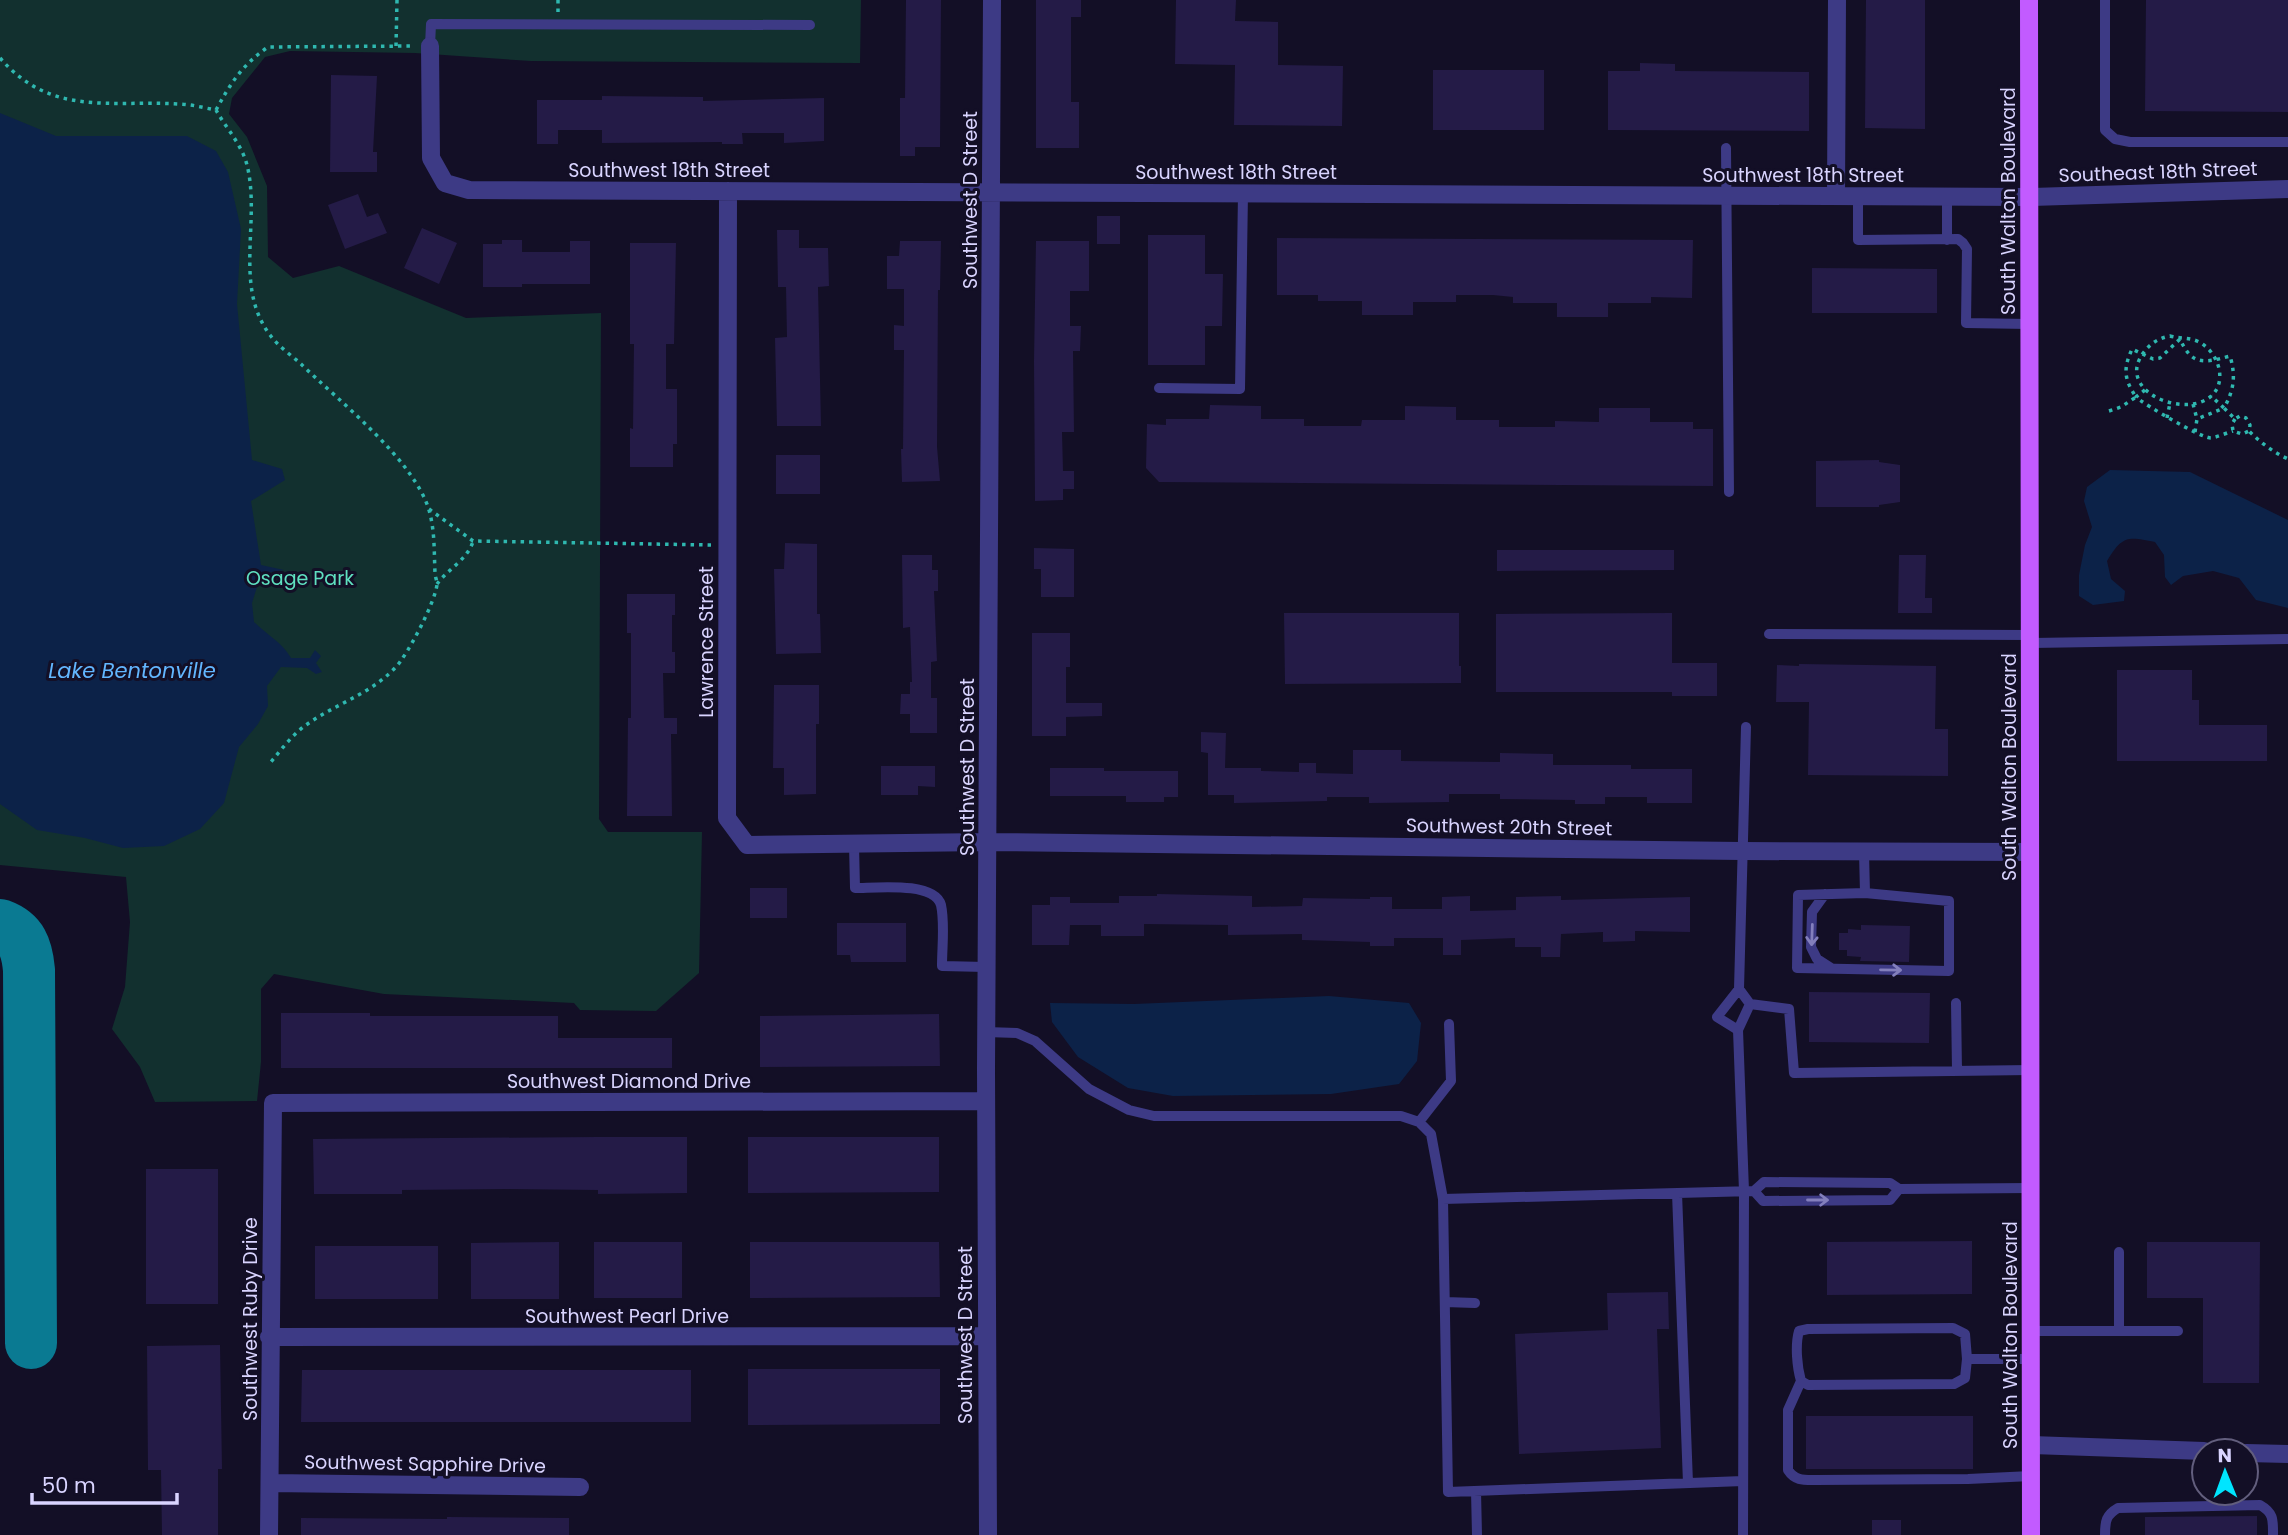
<svg xmlns="http://www.w3.org/2000/svg" width="2288" height="1535" font-family="Poppins,sans-serif">
<style>
.green{fill:#12302f}
.water{fill:#0c2248}
.lines{fill:none;stroke-linecap:round;stroke-linejoin:round}
.taxiway{stroke:#0a7a92;stroke-width:52}
.building{fill:#241b47}
.path{stroke:#2fb8b0;stroke-width:3.5;stroke-dasharray:3.5 5;stroke-linecap:butt}
.service{stroke:#3d3a85;stroke-width:10}
.minor{stroke:#3d3a85;stroke-width:18}
.primary{stroke:#c25bff;stroke-width:18}
.oneway{stroke:#837fbc}
.labels{text-anchor:middle;dominant-baseline:central;stroke-width:6;stroke-linejoin:round;paint-order:stroke}
.street-label{font-size:19px;fill:#d9d4ff;stroke:#130f26}
.park-label{font-size:19px;fill:#5fe0c0;stroke:#130f26}
.water-label{font-size:21px;font-style:italic;fill:#62b6ff;stroke:#130f26}
</style>
<rect width="100%" height="100%" fill="#130f26"/>
<path class="green" d="M0,0H861L860,63L531,61L415,53L290,51L265,57L232,98L229,114L247,137L267,186L268,257L293,278L339,266L466,318L601,313L599,819L608,832H702L699,973L656,1011L580,1010L574,1003L384,994L274,974L261,989V1062L257,1101L155,1102L140,1067L112,1029L125,987L130,922L126,877L0,865Z"/>
<path class="water" d="M0,113L56,136H187L216,151L228,172L241,229L237,304L252,460L282,469L285,480L251,501L261,565L284,570L261,574L252,603L254,622C267,635 282,642 291,658H310L315,650L321,656L316,663L322,672L316,674L307,668L281,667L267,686L268,706L258,724L239,747L224,803L200,829L164,846L123,848L85,838L37,830L0,804Z
M2110,470L2190,472L2288,520V608L2256,600L2239,578L2213,571L2183,576L2171,585L2165,577L2164,555L2155,542C2127,536 2122,536 2107,561L2111,579L2125,591L2124,601L2093,605L2079,596V575L2085,545L2092,527L2084,501L2087,487Z
M1329,996L1409,1003L1421,1023L1417,1061L1399,1084L1331,1094L1173,1096L1128,1088L1078,1057L1052,1022L1050,1003L1134,1004Z"/>
<g class="lines">
<path class="taxiway" d="M0,925C22,933 27,948 29,970L31,1343"/>
</g>
<path class="building" d="M906,0H941L940,147H915V156H900V98H905Z
M1036,0H1081V17H1071V102H1079V148H1036Z
M1176,0H1236L1235,21L1278,22V65L1343,66L1342,126L1234,125L1235,65L1175,64Z
M1866,0H1925V129L1865,128Z
M2146,0H2288V112L2145,111Z
M1640,63L1675,64V71L1809,72V131L1608,130V71H1640Z
M1433,70H1544V130H1433Z
M331,75L377,76L373,152H377V172H330Z
M602,96L703,97V101L824,98V141L784,143V133H742L743,144H722V142L602,143V130H558V144H537V100H602Z
M358,194L367,217L378,213L387,233L345,249L328,205Z
M1097,216H1120V244H1097Z
M422,228L457,243L439,284L404,268Z
M777,230H799V248H828L829,286L818,287L821,426H777L775,338L787,337L786,287H778Z
M1148,235H1205V274H1223L1222,326H1205V365H1148Z
M1277,238L1693,240L1692,298L1651,297V303H1608V317H1557V303H1513V297L1493,295H1456V302H1413V315H1362V301H1318V295H1277Z
M502,240H522V252H570V241H590V284H522V287H483V244H502Z
M900,241H941L940,290H938L937,447L940,481L902,482L901,449H903L904,350H894V325L904,326V289H887V256H899Z
M1036,241H1089V291H1070V326H1081L1080,351H1073L1074,432H1062L1063,471H1074V489H1063V500L1035,501L1034,361Z
M630,243H676L674,344H666V389H677V444H673V467H630V428L633,429L634,344H630Z
M1812,268L1937,269V313H1812Z
M1210,405L1261,406V419H1304V426H1361L1362,420H1405V406L1456,407V420H1499V427H1555V421L1599,422V408H1650V422H1693V429H1713V486L1159,482L1146,468L1147,424L1166,425V419H1209Z
M776,455H820V494H776Z
M1879,460V462L1900,465V502L1879,505V507H1816V461Z
M785,543L817,544V614H820L821,653L776,654L774,569H784Z
M1034,548L1074,549V597H1041V569H1034Z
M1497,550H1674V570L1497,571Z
M902,555H932V570H938V591H934L937,661L931,662V698H937V733H910V714H900L901,694H910V682H912L910,627L903,628Z
M1899,555H1926L1925,598H1932V613H1898Z
M627,594H675V615H672V652H675V673H663L664,718H677V734H671L672,816H627L628,718H631V633H627Z
M1284,613H1459V666H1461V683L1285,684Z
M1672,613V663H1717V696H1672V692H1496V614Z
M1032,633H1070V667H1066V703H1102V716L1066,717V736H1032Z
M1799,664L1936,666L1935,729H1948V776L1808,775L1809,702H1776L1777,665L1799,666Z
M2117,670H2192V700H2199V725H2267V761H2117Z
M774,685H819V724H816V794L784,795V768H773Z
M1201,732L1226,733L1225,768H1261V771L1299,772V763H1316V773L1353,774V750H1401V761L1500,762V753L1553,754V765H1631V769H1692V803H1647V797H1605V804H1575V800L1500,799V794H1449V802L1369,803V797H1327V801L1234,803V795H1208V753L1201,752Z
M881,766H935V787L918,786V795H881Z
M1050,768H1104V771H1178V797H1164V802H1126V796H1050Z
M750,888H787V918H750Z
M1157,894L1252,896V907L1302,906L1303,898L1370,899V897H1392V909H1442V897L1470,896V911L1516,910V897L1561,896V900L1690,897V932L1635,931V941L1603,942V932L1561,934L1560,957H1541V947H1515V938L1461,940V955H1443V938H1394V946H1370V942L1302,940V934L1228,935V925L1144,924V936H1101V925H1070L1069,945H1032V905H1050V897H1070V903H1119V896H1157Z
M837,923H906V962H851L850,955H837Z
M1861,925L1910,926L1909,962L1860,961L1861,957L1847,956V950H1839V933H1848V929L1861,930Z
M1809,992L1930,993L1929,1043L1809,1042Z
M281,1013H370V1016H558V1038H672V1068H281Z
M939,1014L940,1066L760,1067V1016Z
M598,1137H687V1193L598,1194V1190L506,1189L402,1190V1194H314L313,1139Z
M748,1137H939V1192L748,1193Z
M146,1169H218V1304H146Z
M1972,1241V1294L1827,1295V1242Z
M559,1242V1299H471V1243Z
M594,1242H682V1298H594Z
M750,1242H939L940,1297L750,1298Z
M2147,1242H2260L2259,1383H2203V1298H2147Z
M315,1246H438V1299H315Z
M1668,1292L1669,1329H1657L1661,1448L1519,1454L1515,1334L1608,1330L1607,1293Z
M220,1345L222,1469H218V1535H162L161,1470H148L147,1346Z
M748,1369H940V1424L748,1425Z
M302,1370H691V1422H301Z
M1806,1416H1973V1469H1806Z
M2257,1516V1535H2145V1517Z
M447,1517L569,1518V1535H301V1518L447,1519Z
M1872,1520H1901V1535H1872Z"/>
<g class="lines">
<path class="path" d="M558,12V0
M396,46L397,0
M0,58C51,117 110,100 178,104C191,104 204,108 216,110C226,128 242,145 247,165C261,221 233,286 270,335C278,346 291,355 301,364C339,401 414,460 429,510C435,531 434,552 435,573C435,577 437,580 437,584C436,601 407,656 395,668C369,695 335,704 306,725C292,735 281,750 270,763
M216,110C230,84 243,64 268,47L413,46
M2170,336C2181,339 2191,337 2201,343C2223,357 2229,392 2201,402C2171,413 2117,387 2144,352C2151,343 2159,338 2170,336Z
M2145,390L2136,397C2145,405 2201,438 2211,438C2218,437 2226,433 2233,431
M2193,404L2197,419
M2109,411L2121,407L2136,397C2124,379 2123,369 2132,349L2153,359L2160,358L2180,339C2192,366 2204,363 2230,356C2236,376 2234,390 2224,408L2235,419L2240,416L2246,418L2250,425L2249,431C2261,443 2273,452 2288,459
M2167,418L2170,403
M2235,419L2232,424L2233,431L2242,434L2249,431
M2195,432L2197,419L2224,408L2211,396
M429,509L473,541L711,545
M437,584C447,570 469,558 473,541"/>
<path class="service" d="M2105,0V130L2115,139L2130,142H2288
M430,46L431,24L810,25
M1726,148L1729,492
M1858,196V240L1958,239L1963,243L1967,249L1966,323L2029,324
M1947,240V196
M1159,388L1240,389L1243,193
M1769,634L2030,635
M2030,643L2288,639
M854,844L855,888C875,888 934,881 941,905C945,923 942,947 942,966L986,967
M1864,852L1865,893L1798,895L1797,968L1949,971V901L1865,893
M1825,894L1812,912L1811,947L1817,959L1831,968
M1956,1003L1957,1071
M1750,1004L1789,1009L1794,1073L2031,1070
M1738,1030L1717,1017L1739,989
M986,1032L1017,1033L1035,1041L1089,1089L1129,1110L1154,1116H1401L1419,1122L1431,1134L1443,1199L1754,1191
M1419,1122L1451,1081L1449,1024
M1754,1191L1764,1182L1890,1183L1899,1189L2031,1188
M1754,1191L1763,1201L1890,1200L1899,1189
M1677,1193L1688,1483
M1443,1199L1448,1492L1743,1481
M2119,1252V1331
M1445,1302L1475,1303
M2031,1331H2178
M1967,1359L1965,1378L1954,1384L1808,1385L1801,1381C1797,1367 1795,1345 1799,1331L1808,1329L1953,1328L1965,1334L1967,1359H2031
M1801,1381L1788,1410V1470C1795,1481 1804,1480 1816,1480L1968,1479L2031,1476
M1476,1491L1477,1535
M1743,1535L1744,1191L1738,1030L1750,1004L1739,989L1746,727
M2105,1535C2105,1521 2106,1515 2118,1508L2260,1505C2274,1513 2273,1520 2273,1535"/>
<path class="minor" d="M430,46L431,158L445,183L469,190L2029,197L2288,189
M728,191L727,818L747,845L987,842L1742,851L2030,852
M1836,196L1837,0
M269,1337L986,1336
M2031,1445L2204,1451
M2246,1453L2288,1454
M270,1483L580,1487
M269,1535L273,1103L986,1101
M988,1535L986,1070L992,0"/>
<path class="primary" d="M2029,0L2031,1535"/>
</g>
<defs><path id="oneway-shaft" d="M-6 0H5M1.5-3L5.5 0L1.5 3" fill="none" stroke-width="1.6" stroke-linecap="round" stroke-linejoin="round" transform="scale(1.75)"/></defs>
<g class="oneway">
<use href="#oneway-shaft" transform="translate(1812 935) rotate(92)"/>
<use href="#oneway-shaft" transform="translate(1891 970) rotate(1)"/>
<use href="#oneway-shaft" transform="translate(1818 1200)"/>
</g>
<g class="labels">
<g class="street-label">
<text x="669" y="170">Southwest 18th Street</text>
<text x="1236" y="172">Southwest 18th Street</text>
<text transform="translate(2158 172) rotate(-2)">Southeast 18th Street</text>
<text x="1803" y="175">Southwest 18th Street</text>
<text transform="translate(970 200) rotate(-90)">Southwest D Street</text>
<text transform="translate(2008 201) rotate(-90)">South Walton Boulevard</text>
<text transform="translate(706 642) rotate(-90)">Lawrence Street</text>
<text transform="translate(967 767) rotate(-90)">Southwest D Street</text>
<text transform="translate(2009 767) rotate(-90)">South Walton Boulevard</text>
<text transform="translate(1509 827) rotate(1)">Southwest 20th Street</text>
<text x="629" y="1081">Southwest Diamond Drive</text>
<text x="627" y="1316">Southwest Pearl Drive</text>
<text transform="translate(250 1319) rotate(-90)">Southwest Ruby Drive</text>
<text transform="translate(965 1335) rotate(-90)">Southwest D Street</text>
<text transform="translate(2010 1335) rotate(-90)">South Walton Boulevard</text>
<text transform="translate(425 1464) rotate(1)">Southwest Sapphire Drive</text>
</g>
<g class="park-label">
<text x="300" y="578">Osage Park</text>
</g>
<g class="water-label">
<text x="132" y="670">Lake Bentonville</text>
</g>
</g>
<g transform="translate(2225 1472) rotate(359)"><circle r="33" fill="#130f26" stroke="#625e7d" stroke-width="2"/>
<path d="M0-5L12 26L0 18L-12 26Z" fill="#00e5ff"/>
<text y="-10" font-size="19" font-weight="bold" text-anchor="middle" fill="#d9d4ff">N</text>
</g>
<path d="M32 1493v10h145v-10" fill="none" stroke="#d9d4ff" stroke-width="3.5"/>
<text x="42" y="1493" font-size="21" fill="#d9d4ff" stroke="#130f26" stroke-width="5" paint-order="stroke">50 m</text>
</svg>
